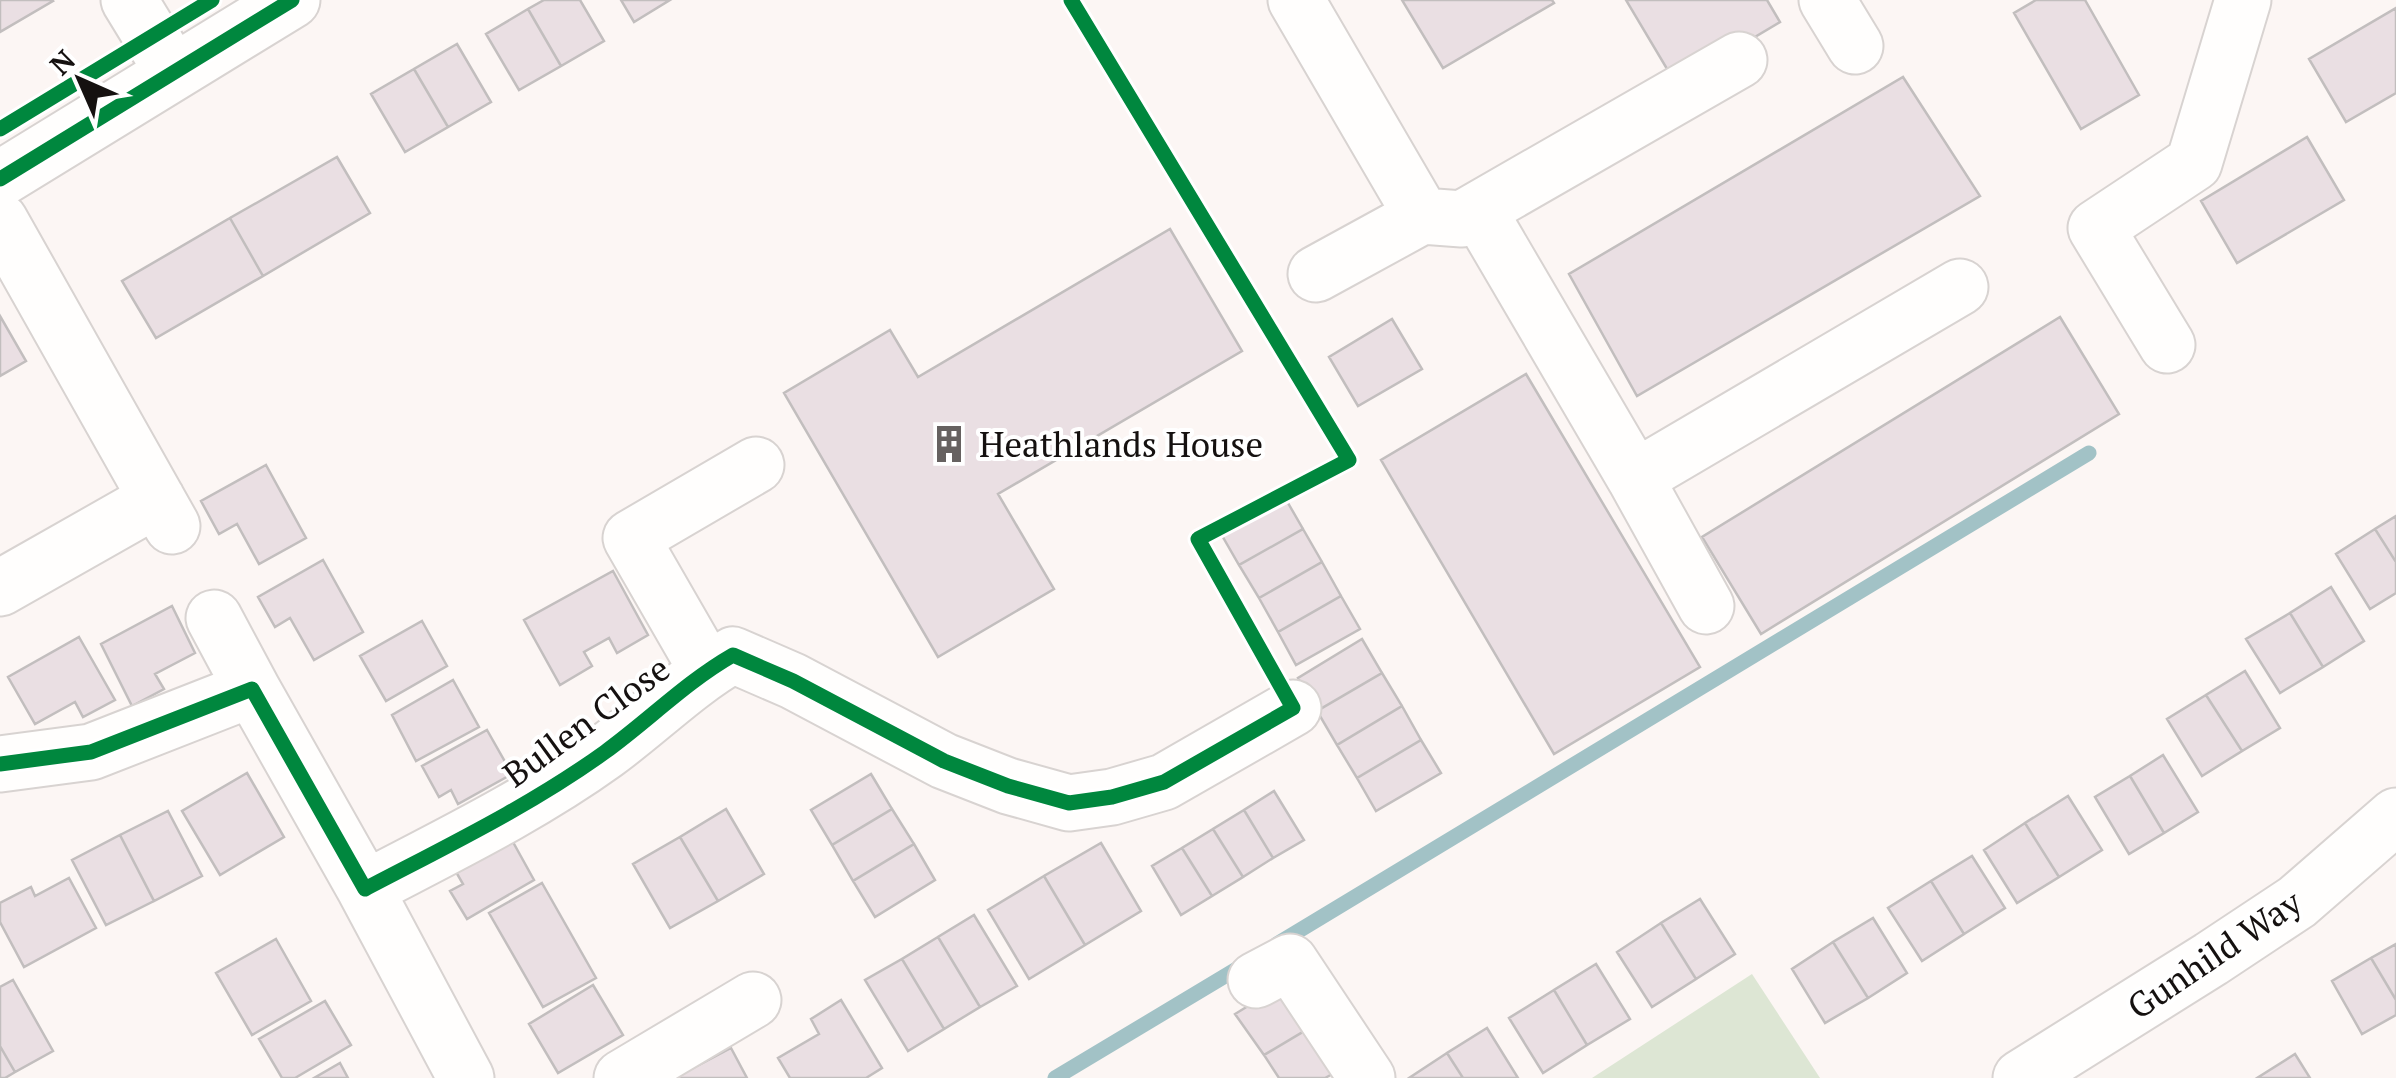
<svg xmlns="http://www.w3.org/2000/svg" width="2396" height="1078" font-family="'PT Serif',serif">
<style>
.green{fill:#dde6d4}
.lines{fill:none;stroke-linecap:round;stroke-linejoin:round}
.stream{stroke:#a2c2c6;stroke-width:15}
.building{fill:#eadfe3;stroke:#c2bebe;stroke-width:2.5}
.minor-casing{stroke:#d8d3d1;stroke-width:59}
.minor{stroke:#fffefd;stroke-width:55}
.cycleway-casing{stroke:#fff;stroke-width:21}
.cycleway{stroke:#00873e;stroke-width:15}
.labels{text-anchor:middle;dominant-baseline:central;stroke-width:8;stroke-linejoin:round;paint-order:stroke}
.poi-label{font-size:35px;fill:#151110;stroke:#fff;text-anchor:start}
.street-label{font-size:35px;fill:#151110;stroke:#fff}
</style>
<rect width="100%" height="100%" fill="#fcf6f4"/>
<path class="green" d="M1752,974L1820,1078H1592Z"/>
<g class="lines">
<path class="stream" d="M1277,944L2089,453
M1055,1078L1245,964"/>
</g>
<path class="building" d="M0,0H52L53,1L0,32Z
M544,0H580L604,41L561,66L528,9Z
M621,0H670L634,22Z
M1402,0H1552L1554,3L1443,68Z
M1626,0H1767L1780,22L1676,84Z
M2036,0H2085L2139,95L2081,129L2014,13Z
M2396,8V93L2346,122L2309,59Z
M528,9L561,66L519,90L486,34Z
M457,44L491,102L448,127L414,69Z
M414,69L448,127L405,152L371,94Z
M1903,77L1980,196L1637,396L1569,274Z
M2307,137L2344,200L2237,263L2201,201Z
M337,157L370,213L263,276L230,218Z
M230,218L263,276L156,338L122,281Z
M1170,229L1242,351L998,494L1054,589L938,657L784,393L890,330L918,377Z
M0,316L26,361L0,376Z
M2060,317L2119,414L1761,634L1702,537Z
M1392,319L1422,369L1358,406L1329,357Z
M1526,374L1700,667L1554,754L1381,460Z
M266,465L306,538L259,564L237,524L219,534L201,501Z
M1284,496L1303,529L1239,565L1220,532Z
M2396,516V562L2375,529Z
M1303,529L1322,562L1259,598L1239,565Z
M2375,529L2396,562V593L2370,609L2336,554Z
M323,560L363,632L314,660L290,618L275,627L258,597Z
M1322,562L1341,596L1278,632L1259,598Z
M613,571L648,635L617,653L609,638L584,652L592,666L560,685L524,620Z
M2331,587L2364,641L2323,667L2290,613Z
M1341,596L1360,629L1296,665L1278,632Z
M172,606L195,653L155,674L164,689L132,706L101,644Z
M2290,613L2323,667L2280,693L2246,639Z
M422,621L447,666L386,701L360,656Z
M79,637L115,700L83,717L75,702L35,724L8,677Z
M1362,639L1382,673L1317,711L1298,678Z
M2245,671L2280,728L2242,751L2206,695Z
M1382,673L1402,706L1337,745L1317,711Z
M453,680L479,727L416,761L392,715Z
M2206,695L2242,751L2202,776L2167,719Z
M1402,706L1421,740L1357,778L1337,745Z
M487,730L512,774L458,804L451,790L439,797L422,766Z
M1421,740L1441,773L1376,811L1357,778Z
M2163,755L2198,812L2164,833L2130,776Z
M247,773L284,837L220,875L182,811Z
M871,774L892,809L832,845L811,810Z
M2130,776L2164,833L2129,854L2095,797Z
M1274,791L1304,840L1273,858L1244,810Z
M2068,796L2102,850L2059,877L2025,823Z
M726,809L764,874L718,901L680,837Z
M892,809L914,844L853,881L832,845Z
M1244,810L1273,858L1243,877L1213,829Z
M168,811L202,876L154,901L120,835Z
M2025,823L2059,877L2017,903L1984,850Z
M1213,829L1243,877L1212,896L1182,848Z
M508,833L534,880L467,919L450,891L463,884L452,865Z
M120,835L154,901L106,925L72,860Z
M680,837L718,901L670,928L633,864Z
M1101,843L1141,911L1085,945L1044,876Z
M914,844L935,880L875,917L853,881Z
M1182,848L1212,896L1181,915L1152,866Z
M1972,856L2005,908L1964,934L1931,881Z
M1044,876L1085,945L1029,979L988,910Z
M69,878L96,928L24,967L0,922V903L31,887L35,896Z
M1931,881L1964,934L1922,961L1888,908Z
M542,883L596,978L543,1007L489,913Z
M1700,899L1735,954L1696,979L1661,923Z
M974,915L1017,986L980,1007L938,937Z
M1873,918L1907,973L1868,998L1833,942Z
M1661,923L1696,979L1652,1007L1617,952Z
M938,937L980,1007L944,1029L902,959Z
M276,939L311,1001L252,1035L216,973Z
M1833,942L1868,998L1825,1023L1792,969Z
M2396,944V1000L2371,958Z
M2371,958L2396,1000V1015L2362,1034L2332,981Z
M902,959L944,1029L908,1051L865,980Z
M1596,964L1630,1019L1587,1045L1554,990Z
M13,980L53,1051L15,1072L0,1046V987Z
M593,985L623,1035L558,1073L529,1024Z
M1282,985L1311,1027L1264,1055L1235,1014Z
M1554,990L1587,1045L1543,1073L1509,1018Z
M841,1000L882,1068L866,1078H790L778,1058L819,1034L811,1019Z
M325,1001L351,1045L295,1078H282L259,1039Z
M1311,1027L1336,1072L1325,1078H1279L1264,1055Z
M1487,1028L1518,1078H1463L1447,1053Z
M0,1046L15,1072L5,1078H0Z
M731,1048L747,1078H653L686,1055L693,1068Z
M1447,1053L1463,1078H1409Z
M2295,1054L2310,1078H2257Z
M340,1063L348,1078H314Z"/>
<g class="lines">
<g class="minor-casing">
<path id="minor" d="M129,0L173,72
M1296,0L1422,216L1462,219L1739,60
M1827,0L1855,46
M0,179L292,0
M1478,210L1635,478L1960,287
M0,221L172,526
M1316,274L1422,216
M2167,345L2096,228L2194,163L2243,0
M1635,478L1706,606
M0,588L157,499
M214,618L252,689
M707,670L631,538L756,465
M0,764L91,752L252,689L365,889C447,846 530,806 605,752C649,720 686,682 733,655L793,681L944,761L1008,786L1069,803L1112,797L1164,782L1293,708
M365,889L466,1078
M1256,980L1290,962L1367,1078
M622,1078L753,1000
M2021,1078L2211,959L2297,902L2396,816"/>
</g>
<use href="#minor" class="minor"/>
<g class="cycleway-casing">
<path id="cycleway" d="M0,129L212,0
M0,179L292,0
M0,764L91,752L252,689L365,889C447,846 530,806 605,752C649,720 686,682 733,655L793,681L944,761L1008,786L1069,803L1112,797L1164,782L1293,708L1198,539L1349,460L1071,0"/>
</g>
<use href="#cycleway" class="cycleway"/>
</g>
<defs>
<g id="building-bare" transform="scale(3)"><path d="M-4-6H4V6H1V3H-1V6H-4ZM-2.5-4.3h1.7v1.8h-1.7ZM.8-4.3h1.7v1.8H.8ZM-2.5-1h1.7V.8h-1.7ZM.8-1h1.7V.8H.8Z" fill="#666160" stroke="#fff" stroke-width="2.5" paint-order="stroke"/></g>
</defs>
<g fill-rule="evenodd">
<use href="#building-bare" x="949" y="444"/>
</g>
<g class="labels">
<g class="poi-label">
<text x="979" y="444">Heathlands House</text>
</g>
<g class="street-label">
<text transform="translate(586 721) rotate(-36)">Bullen Close</text>
<text transform="translate(2214 954) rotate(-34)">Gunhild Way</text>
</g>
</g>
<g transform="translate(80 80) rotate(315)" stroke="#ffffff" stroke-width="8" paint-order="stroke">
<path d="M0-8L18 38L0 25L-18 38Z" fill="#151110"/>
<text y="-15" font-size="28" font-weight="bold" text-anchor="middle" fill="#151110">N</text>
</g>
</svg>
